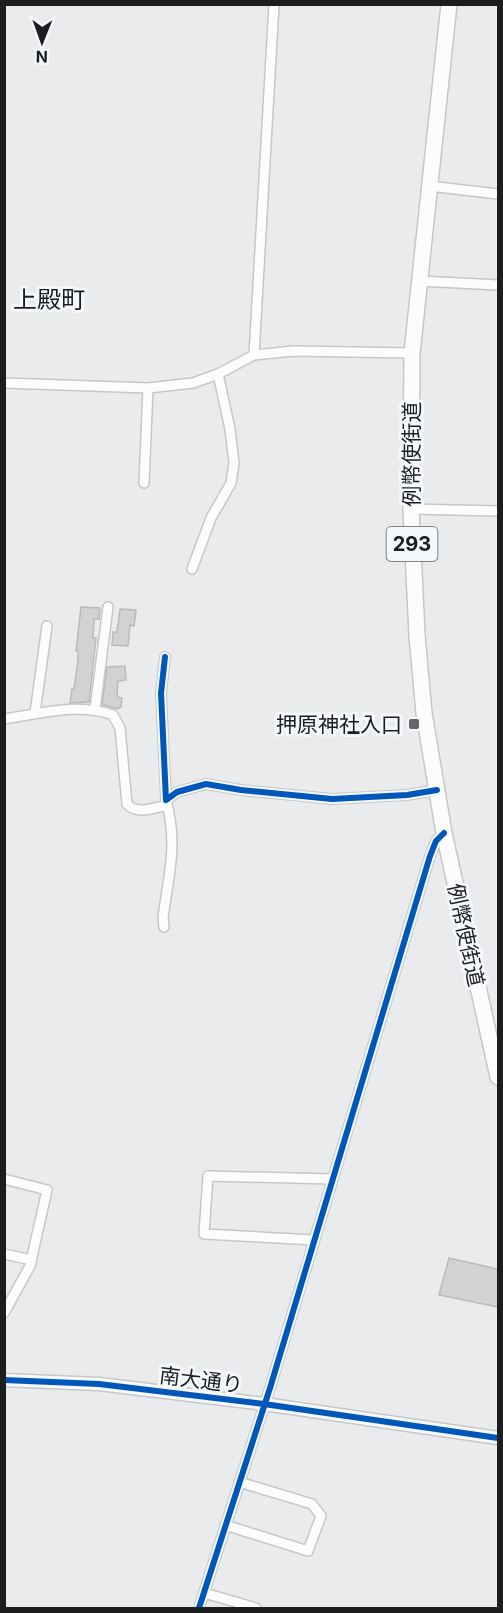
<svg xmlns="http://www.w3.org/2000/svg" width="503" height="1613" font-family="Inter,'Noto Sans JP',sans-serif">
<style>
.building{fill:#d3d2d3;stroke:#bababa;stroke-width:1.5}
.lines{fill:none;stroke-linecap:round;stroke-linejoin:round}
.minor-casing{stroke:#c5c7c8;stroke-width:12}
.tertiary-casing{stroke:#c5c7c8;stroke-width:15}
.trunk-casing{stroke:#c5c7c8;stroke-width:18}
.minor{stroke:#fcfcfc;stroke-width:9}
.tertiary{stroke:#fcfcfc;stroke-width:12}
.trunk{stroke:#fcfcfc;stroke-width:15}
.cycleway-casing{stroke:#f4f7fc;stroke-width:10}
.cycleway{stroke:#0057b8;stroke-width:6}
.poi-dot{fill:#646567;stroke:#f4f7fc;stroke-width:2}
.labels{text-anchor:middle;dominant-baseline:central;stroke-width:6;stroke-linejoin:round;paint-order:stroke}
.shield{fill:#f4f7fc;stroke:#5d5e61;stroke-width:1.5}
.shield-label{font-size:20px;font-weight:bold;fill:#1c1d1f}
.street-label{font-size:21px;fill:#1c1d1f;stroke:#f4f7fc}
.poi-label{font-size:21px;fill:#1c1d1f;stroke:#f4f7fc;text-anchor:end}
.quarter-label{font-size:24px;fill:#1c1d1f;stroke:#f4f7fc}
</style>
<rect width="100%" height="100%" fill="#e9ebed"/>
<path class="building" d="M81,607L100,608L99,619H94L93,638H96L89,702L70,703L72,689H74L78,660V651H76Z
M120,609L136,610L134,626L130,625L128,646L112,645L113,632H117Z
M125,666L126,680L118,681L117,697L122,698L121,707L117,709L104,705L102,704L107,667Z
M449,1258L498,1269V1307L439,1295Z"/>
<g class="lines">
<g class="minor-casing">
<path id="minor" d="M429,186L498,194
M419,281L498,285
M254,355L274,4
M4,383L148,388L193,383L218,374L254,355L293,351L412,353
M144,483L148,388
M411,509L498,511
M192,569L211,518L231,483L234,463L230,429L218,374
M165,657L161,693L166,800L177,792L206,784L241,790L332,799L407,795L437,790
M95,709L108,607
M35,713L47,626
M4,719C40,714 79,702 113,715L120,728L127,804C137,815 154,808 167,805
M164,927L163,917C169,873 178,844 166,800
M4,1179L47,1190L30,1266L4,1313
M314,1240L204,1234L208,1176L332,1179
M4,1254L32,1260
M225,1525L308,1551L321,1516L312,1504L239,1482
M204,1593L256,1608
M199,1608L270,1388L430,856L436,841L444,833"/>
</g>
<g class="tertiary-casing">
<path id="tertiary" d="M4,1380L99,1384L264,1404L498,1438"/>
</g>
<g class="trunk-casing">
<path id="trunk" d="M449,4L412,353L411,509L417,635L424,713L444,833L498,1077"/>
</g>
<use href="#minor" class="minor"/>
<use href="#tertiary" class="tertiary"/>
<use href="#trunk" class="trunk"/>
<g class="cycleway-casing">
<path id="cycleway" d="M165,657L161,693L166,800L177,792L206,784L241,790L332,799L407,795L437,790
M4,1380L99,1384L264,1404L498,1438
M199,1608L270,1388L430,856L436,841L444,833"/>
</g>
<use href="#cycleway" class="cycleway"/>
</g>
<rect class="poi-dot" x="408" y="718" width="12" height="12" rx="3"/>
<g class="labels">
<rect class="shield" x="386.5" y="527" width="51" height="34" rx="4.5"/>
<g class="shield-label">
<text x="412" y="544">293</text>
</g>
<g class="street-label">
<text transform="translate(411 454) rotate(-90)">例幣使街道</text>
<text transform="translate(466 935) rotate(78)">例幣使街道</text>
<text transform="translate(201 1380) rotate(7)">南大通り</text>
</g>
<g class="poi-label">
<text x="402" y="724">押原神社入口</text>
</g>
<g class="quarter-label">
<text x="49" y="299">上殿町</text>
</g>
</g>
<rect width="503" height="1613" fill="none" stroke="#1c1d1f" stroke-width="12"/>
<g transform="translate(42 42) rotate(181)" stroke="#f4f7fc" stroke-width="4.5" paint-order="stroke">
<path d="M0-4.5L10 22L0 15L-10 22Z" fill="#1c1d1f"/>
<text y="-9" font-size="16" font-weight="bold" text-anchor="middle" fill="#1c1d1f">N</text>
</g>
</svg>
